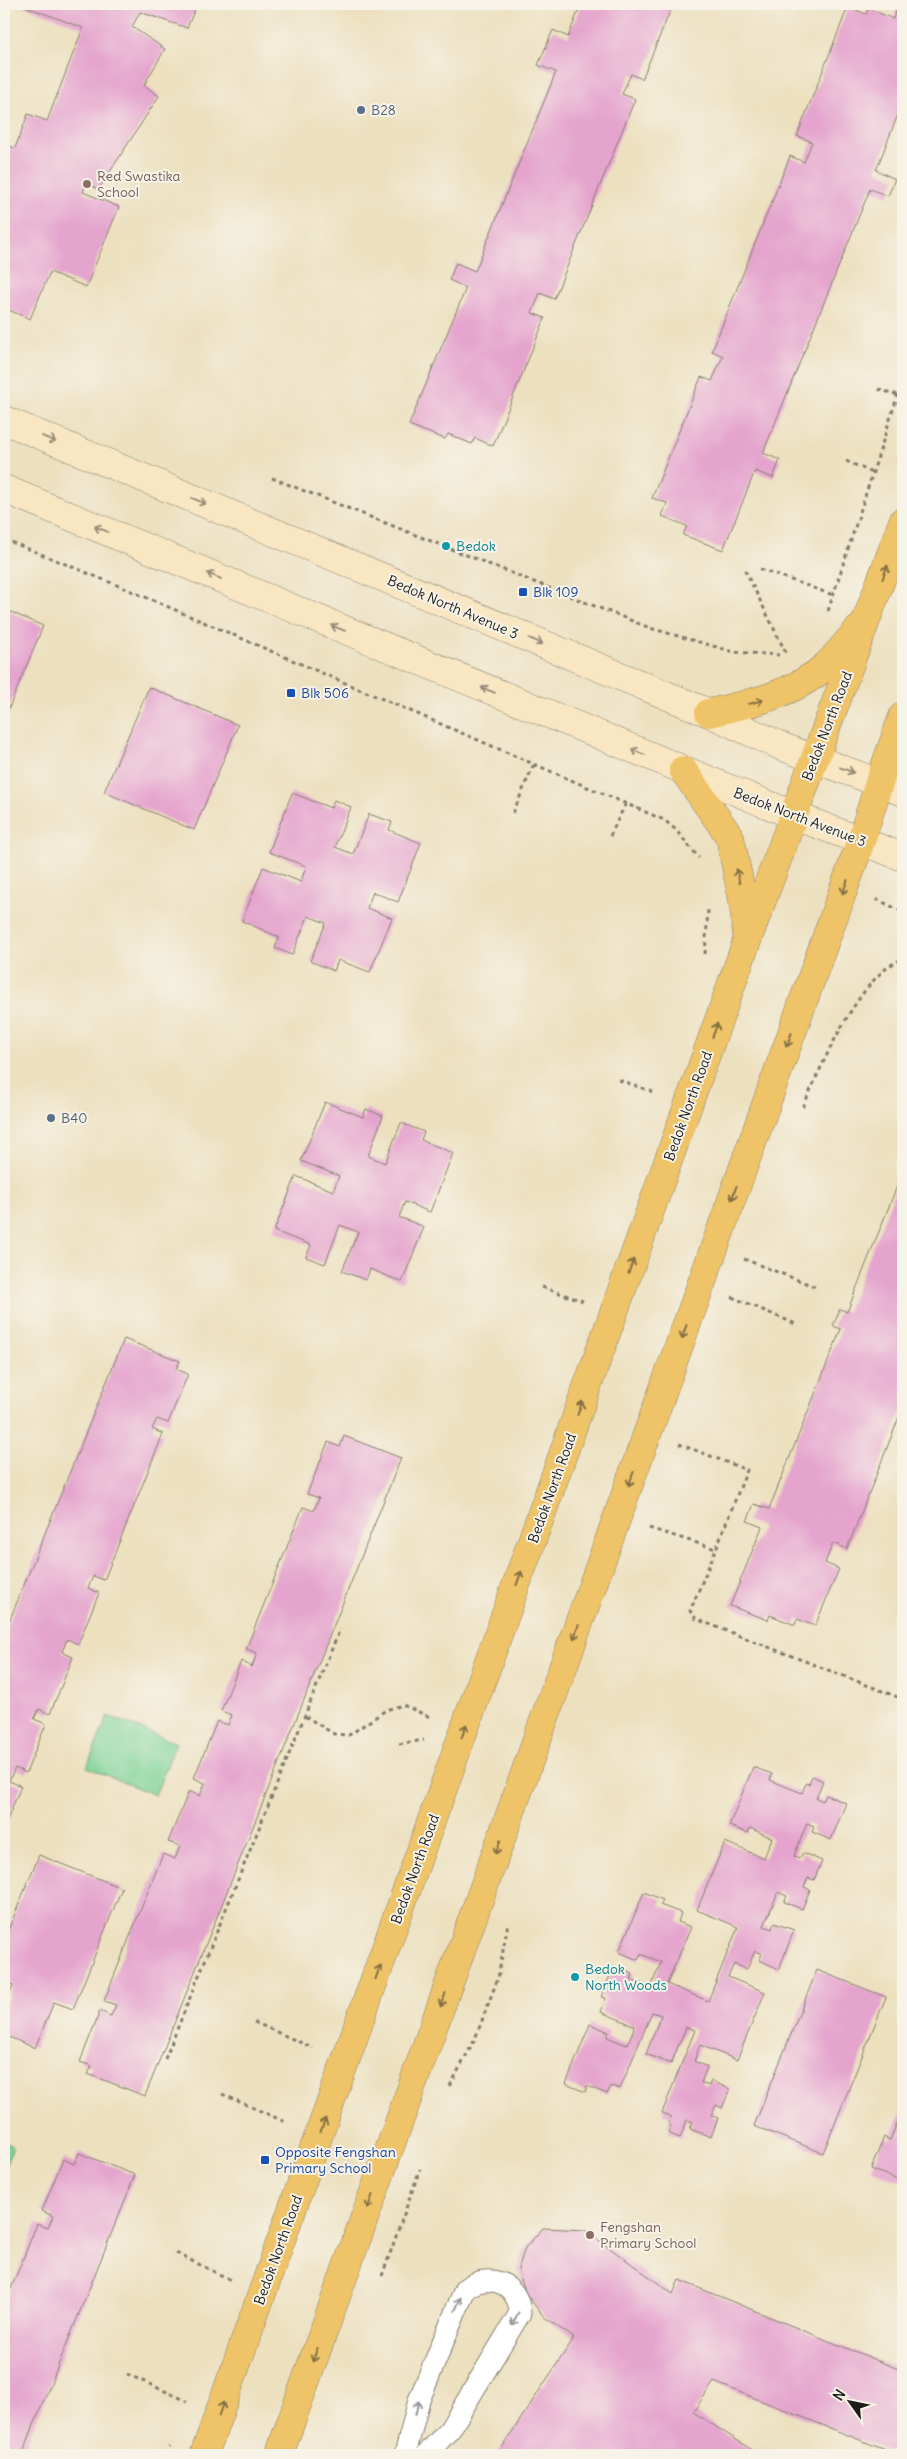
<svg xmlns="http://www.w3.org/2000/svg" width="907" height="2459" font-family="Delius,sans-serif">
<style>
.green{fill:#7fd498;stroke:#4e785a}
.building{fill:#e5a4ce}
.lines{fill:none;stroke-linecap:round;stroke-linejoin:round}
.lane-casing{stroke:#847e6e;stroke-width:23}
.secondary-casing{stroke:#847e6e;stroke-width:29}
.primary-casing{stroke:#847e6e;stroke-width:29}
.path{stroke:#847e6e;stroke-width:3;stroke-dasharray:4 4;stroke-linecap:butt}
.lane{stroke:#fff;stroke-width:21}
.secondary{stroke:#f9e7c3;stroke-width:28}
.primary{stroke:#efc469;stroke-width:28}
.oneway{stroke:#968c78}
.oneway2{stroke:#867042}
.oneway3{stroke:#999}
.service-dot{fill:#5c6f8a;stroke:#f7f3e8;stroke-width:2}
.education-dot{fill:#8d6e63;stroke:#f7f3e8;stroke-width:2}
.culture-dot{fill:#0f9aa8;stroke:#f7f3e8;stroke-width:2}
.transit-dot{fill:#1a4fb4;stroke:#f7f3e8;stroke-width:2}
.labels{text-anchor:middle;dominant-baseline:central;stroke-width:4;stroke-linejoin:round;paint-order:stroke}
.service-label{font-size:14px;fill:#4e5e75;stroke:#f7f3e8;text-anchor:start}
.education-label{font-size:14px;fill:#785e54;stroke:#f7f3e8;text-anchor:start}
.culture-label{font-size:14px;fill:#0d838f;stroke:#f7f3e8;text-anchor:start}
.transit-label{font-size:14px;fill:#164399;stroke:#f7f3e8;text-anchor:start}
.street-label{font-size:14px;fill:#1c1c1c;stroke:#f7f3e8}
</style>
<rect width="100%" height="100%" fill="#f7f3e8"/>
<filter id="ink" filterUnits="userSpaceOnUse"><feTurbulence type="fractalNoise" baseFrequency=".02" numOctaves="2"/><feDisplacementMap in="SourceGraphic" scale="10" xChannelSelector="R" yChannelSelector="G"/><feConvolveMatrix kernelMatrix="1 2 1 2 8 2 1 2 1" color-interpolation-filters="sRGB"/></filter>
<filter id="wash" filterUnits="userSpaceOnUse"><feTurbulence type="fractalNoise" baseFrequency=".0096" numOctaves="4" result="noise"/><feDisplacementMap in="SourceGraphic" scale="20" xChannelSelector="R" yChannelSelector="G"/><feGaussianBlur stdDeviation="1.12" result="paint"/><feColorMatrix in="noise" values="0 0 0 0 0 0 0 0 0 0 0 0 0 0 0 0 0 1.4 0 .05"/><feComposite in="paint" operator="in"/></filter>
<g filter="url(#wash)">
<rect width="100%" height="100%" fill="#ece0bf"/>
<path class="green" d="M108,1716L176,1743L155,1795L87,1767Z
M4,2142L13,2146L4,2169Z"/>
<g id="blocks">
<path class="building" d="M19,4H197L187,28L140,12L132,27L165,49L144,85L159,96L98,190L87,181L83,192L119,207L86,287L50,272L30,319L4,308V144L15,148L28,114L47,121L83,28Z
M581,4H673L642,79L631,74L622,94L635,99L554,299L540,293L532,313L545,318L493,446L475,438L472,444L448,434L445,439L409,425L466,288L449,280L456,263L475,271L556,72L538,65L553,30L568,37Z
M848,7L866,14L868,8L893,19L897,8L903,11V102L876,170L895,179L888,196L870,189L763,453L780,460L773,478L755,471L723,550L683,535L687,526L662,516L667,503L652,498L701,377L712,381L723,356L712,351L790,156L804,162L812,142L797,136Z
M4,609L43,626L4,720Z
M149,687L238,725L194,830L104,792Z
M292,793L331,808L334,800L351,807L335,847L353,854L369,814L392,822L389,830L421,843L398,902L373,892L367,908L392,918L370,972L338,960L334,971L310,961L326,923L308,916L292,955L275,948L279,937L242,921L263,867L301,882L306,866L269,852Z
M325,1102L363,1117L366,1109L383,1116L368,1156L385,1163L401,1123L424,1132L421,1140L453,1153L430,1212L405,1202L399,1217L424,1227L402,1282L370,1269L366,1280L342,1271L358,1232L340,1225L325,1264L306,1257L311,1245L274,1231L296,1176L333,1191L339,1176L301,1161Z
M903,1171V1407L847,1549L833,1543L825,1563L839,1569L815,1626L797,1619L795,1625L770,1615L768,1620L730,1606L762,1527L747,1521L754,1504L769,1509L841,1329L833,1326L840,1309L847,1312Z
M124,1339L180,1361L176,1369L188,1374L168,1423L157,1419L152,1429L163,1434L104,1580L93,1576L88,1588L99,1593L78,1644L67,1639L62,1652L73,1657L50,1714L39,1709L34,1719L46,1724L26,1773L15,1768L9,1781L21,1786L4,1828V1634Z
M344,1436L401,1458L145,2096L88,2074L92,2066L80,2062L100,2011L111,2016L116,2005L104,2001L163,1854L175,1859L180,1846L168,1842L189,1791L200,1796L205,1783L194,1778L217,1721L228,1725L232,1715L221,1711L241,1661L252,1667L257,1653L246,1649L303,1507L314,1511L319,1498L307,1494L328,1442L340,1447Z
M753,1767L772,1774L770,1780L802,1793L806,1783L809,1784L812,1776L823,1781L816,1798L823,1801L826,1795L846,1803L831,1840L812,1832L814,1826L807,1823L794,1856L800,1858L803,1853L822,1861L814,1880L808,1878L804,1887L810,1890L802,1909L784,1902L787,1896L778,1892L764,1926L772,1929L774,1923L794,1930L779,1969L759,1960L762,1954L755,1951L747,1969L734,1964L728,1977L765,1992L737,2060L700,2045L694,2061L707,2067L701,2083L709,2086L711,2081L730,2089L722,2108L716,2105L711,2115L718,2118L711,2137L690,2129L693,2122L687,2120L680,2138L668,2133L671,2126L668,2124L671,2117L662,2113L695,2030L686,2027L671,2064L646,2054L661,2015L652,2012L620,2089L611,2086L607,2094L587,2086L585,2092L566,2084L590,2024L609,2032L607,2037L627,2045L635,2026L601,2012L606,1998L601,1997L614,1966L633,1974L631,1980L651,1987L661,1962L641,1954L638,1960L619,1952L644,1892L663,1900L660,1905L681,1913L678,1922L691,1927L667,1984L708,2001L738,1927L697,1910L725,1842L764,1858L772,1838L750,1828L748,1833L729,1826Z
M39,1855L122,1888L73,2009L54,2002L35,2048L4,2035V2007L13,1985L4,1981V1940Z
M817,1970L886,1997L823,2153L754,2126Z
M903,2109V2182L871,2169L884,2137L890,2140Z
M79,2153L135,2175L22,2455H4V2306L37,2224L48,2228L53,2216L42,2211L63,2159L74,2164Z
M543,2228L585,2230L673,2294L679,2280L903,2371V2455H898L714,2382L693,2412L760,2455H497L574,2338L544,2317L526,2294L518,2270L525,2248Z"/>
</g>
</g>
<g filter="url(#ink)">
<use href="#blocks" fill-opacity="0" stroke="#847e6e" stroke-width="1"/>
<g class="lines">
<g class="lane-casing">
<path id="lane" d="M405,2455L419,2400L465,2289C488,2272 518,2282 520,2313L450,2429L426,2455"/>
</g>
<g class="secondary-casing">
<path id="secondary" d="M4,420L709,713L783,747L903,792
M4,489L793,815L903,857"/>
</g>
<g class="primary-casing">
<path id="primary" d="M709,713C749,704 795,694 827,665C838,654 848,641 858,630
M683,770L730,837L743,901L747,935
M204,2455L747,941L903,521
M279,2455L861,841L879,783L903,716"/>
</g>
<path class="path" d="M878,389L898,395
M846,461L873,473
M272,478L650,628L734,652L779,655
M4,539L129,590L664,820L675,829L699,858
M760,569L833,595
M745,570L786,653
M828,611L903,379
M513,813L534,764
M610,836L626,803
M876,899L903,912
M705,954L708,910
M619,1080L656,1093
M803,1107C821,1067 860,973 903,959
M744,1259L816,1287
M542,1287L583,1301
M732,1297L798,1325
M679,1444L747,1470L716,1549
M649,1528L716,1549L690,1611L696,1619L903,1699
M305,1716L334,1734L349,1735L386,1710L403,1705L432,1718
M399,1744L424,1740
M254,2022L313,2048
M165,2059L340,1629
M450,2086L475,2039L498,1978L508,1923
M222,2094L288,2123
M176,2253L231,2280
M382,2276L420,2169
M127,2374L187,2401
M166,2455L170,2447"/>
<use href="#lane" class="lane"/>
<use href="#secondary" class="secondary"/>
<use href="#primary" class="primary"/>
</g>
<defs><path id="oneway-shaft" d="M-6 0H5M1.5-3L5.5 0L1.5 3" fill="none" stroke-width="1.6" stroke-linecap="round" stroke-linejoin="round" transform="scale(1.25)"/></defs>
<g class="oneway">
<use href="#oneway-shaft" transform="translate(49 439) rotate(23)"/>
<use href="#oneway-shaft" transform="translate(199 501) rotate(23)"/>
<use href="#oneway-shaft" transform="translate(101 529) rotate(-158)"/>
<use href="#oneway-shaft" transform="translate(214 576) rotate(-157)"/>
<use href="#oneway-shaft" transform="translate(338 628) rotate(-158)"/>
<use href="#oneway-shaft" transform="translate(536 641) rotate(23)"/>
<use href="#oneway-shaft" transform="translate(488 690) rotate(-158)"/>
<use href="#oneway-shaft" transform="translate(638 752) rotate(-158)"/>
<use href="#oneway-shaft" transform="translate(847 770) rotate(21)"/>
</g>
<g class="oneway2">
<use href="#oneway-shaft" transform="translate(885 572) rotate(-70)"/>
<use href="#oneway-shaft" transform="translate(756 702) rotate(-16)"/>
<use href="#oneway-shaft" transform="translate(738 876) rotate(-102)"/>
<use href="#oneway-shaft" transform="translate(845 887) rotate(110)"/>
<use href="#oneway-shaft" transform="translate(715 1030) rotate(-70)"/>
<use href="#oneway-shaft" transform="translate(789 1040) rotate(110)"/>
<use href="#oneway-shaft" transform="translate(734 1193) rotate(110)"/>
<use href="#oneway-shaft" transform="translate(631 1266) rotate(-70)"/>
<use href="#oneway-shaft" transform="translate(684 1332) rotate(110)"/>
<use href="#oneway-shaft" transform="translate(580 1408) rotate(-70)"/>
<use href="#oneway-shaft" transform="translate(631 1479) rotate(110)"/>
<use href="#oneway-shaft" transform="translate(519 1578) rotate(-70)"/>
<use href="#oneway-shaft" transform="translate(576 1632) rotate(110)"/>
<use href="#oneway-shaft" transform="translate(464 1731) rotate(-70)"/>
<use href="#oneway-shaft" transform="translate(498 1847) rotate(110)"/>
<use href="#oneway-shaft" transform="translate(378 1972) rotate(-70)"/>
<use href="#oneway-shaft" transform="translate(443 2000) rotate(110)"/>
<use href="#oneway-shaft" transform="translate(323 2125) rotate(-70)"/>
<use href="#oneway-shaft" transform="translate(370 2202) rotate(110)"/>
<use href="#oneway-shaft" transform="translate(315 2355) rotate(110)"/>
<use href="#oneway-shaft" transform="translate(221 2409) rotate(-70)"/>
</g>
<g class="oneway3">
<use href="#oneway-shaft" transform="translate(458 2304) rotate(-67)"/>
<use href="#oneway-shaft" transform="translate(515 2319) rotate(118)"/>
<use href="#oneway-shaft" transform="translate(417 2408) rotate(-76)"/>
</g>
</g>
<g class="service-dot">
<circle cx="361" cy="110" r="5"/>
<circle cx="51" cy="1118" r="5"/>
</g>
<g class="education-dot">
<circle cx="87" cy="184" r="5"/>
<circle cx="590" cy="2235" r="5"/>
</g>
<g class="culture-dot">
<circle cx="446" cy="546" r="5"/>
<circle cx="575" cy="1977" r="5"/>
</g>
<g class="transit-dot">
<rect x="518" y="587" width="10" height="10" rx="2.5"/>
<rect x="286" y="688" width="10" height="10" rx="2.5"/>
<rect x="260" y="2155" width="10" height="10" rx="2.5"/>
</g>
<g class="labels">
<g class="service-label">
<text x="371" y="110">B28</text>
<text x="61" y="1118">B40</text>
</g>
<g class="education-label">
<text x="97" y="176">Red Swastika<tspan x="97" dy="16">School</tspan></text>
<text x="600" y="2227">Fengshan<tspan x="600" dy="16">Primary School</tspan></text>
</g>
<g class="culture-label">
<text x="456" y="546">Bedok</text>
<text x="585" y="1969">Bedok<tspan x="585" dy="16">North Woods</tspan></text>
</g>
<g class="transit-label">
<text x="533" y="592">Blk 109</text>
<text x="301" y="693">Blk 506</text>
<text x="275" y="2152">Opposite Fengshan<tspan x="275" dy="16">Primary School</tspan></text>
</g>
<g class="street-label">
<text transform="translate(453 607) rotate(23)">Bedok North Avenue 3</text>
<text transform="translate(827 726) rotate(-69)">Bedok North Road</text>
<text transform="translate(800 817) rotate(21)">Bedok North Avenue 3</text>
<text transform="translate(688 1106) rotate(-70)">Bedok North Road</text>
<text transform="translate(552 1488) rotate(-70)">Bedok North Road</text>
<text transform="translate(415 1869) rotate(-70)">Bedok North Road</text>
<text transform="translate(278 2250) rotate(-70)">Bedok North Road</text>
</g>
</g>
<rect width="907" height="2459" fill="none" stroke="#f7f3e8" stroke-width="20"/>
<g transform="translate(850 2402) rotate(303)" stroke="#f7f3e8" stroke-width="4" paint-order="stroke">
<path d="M0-4L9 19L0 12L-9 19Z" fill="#1c1c1c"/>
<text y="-8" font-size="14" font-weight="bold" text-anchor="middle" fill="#1c1c1c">N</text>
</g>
</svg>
